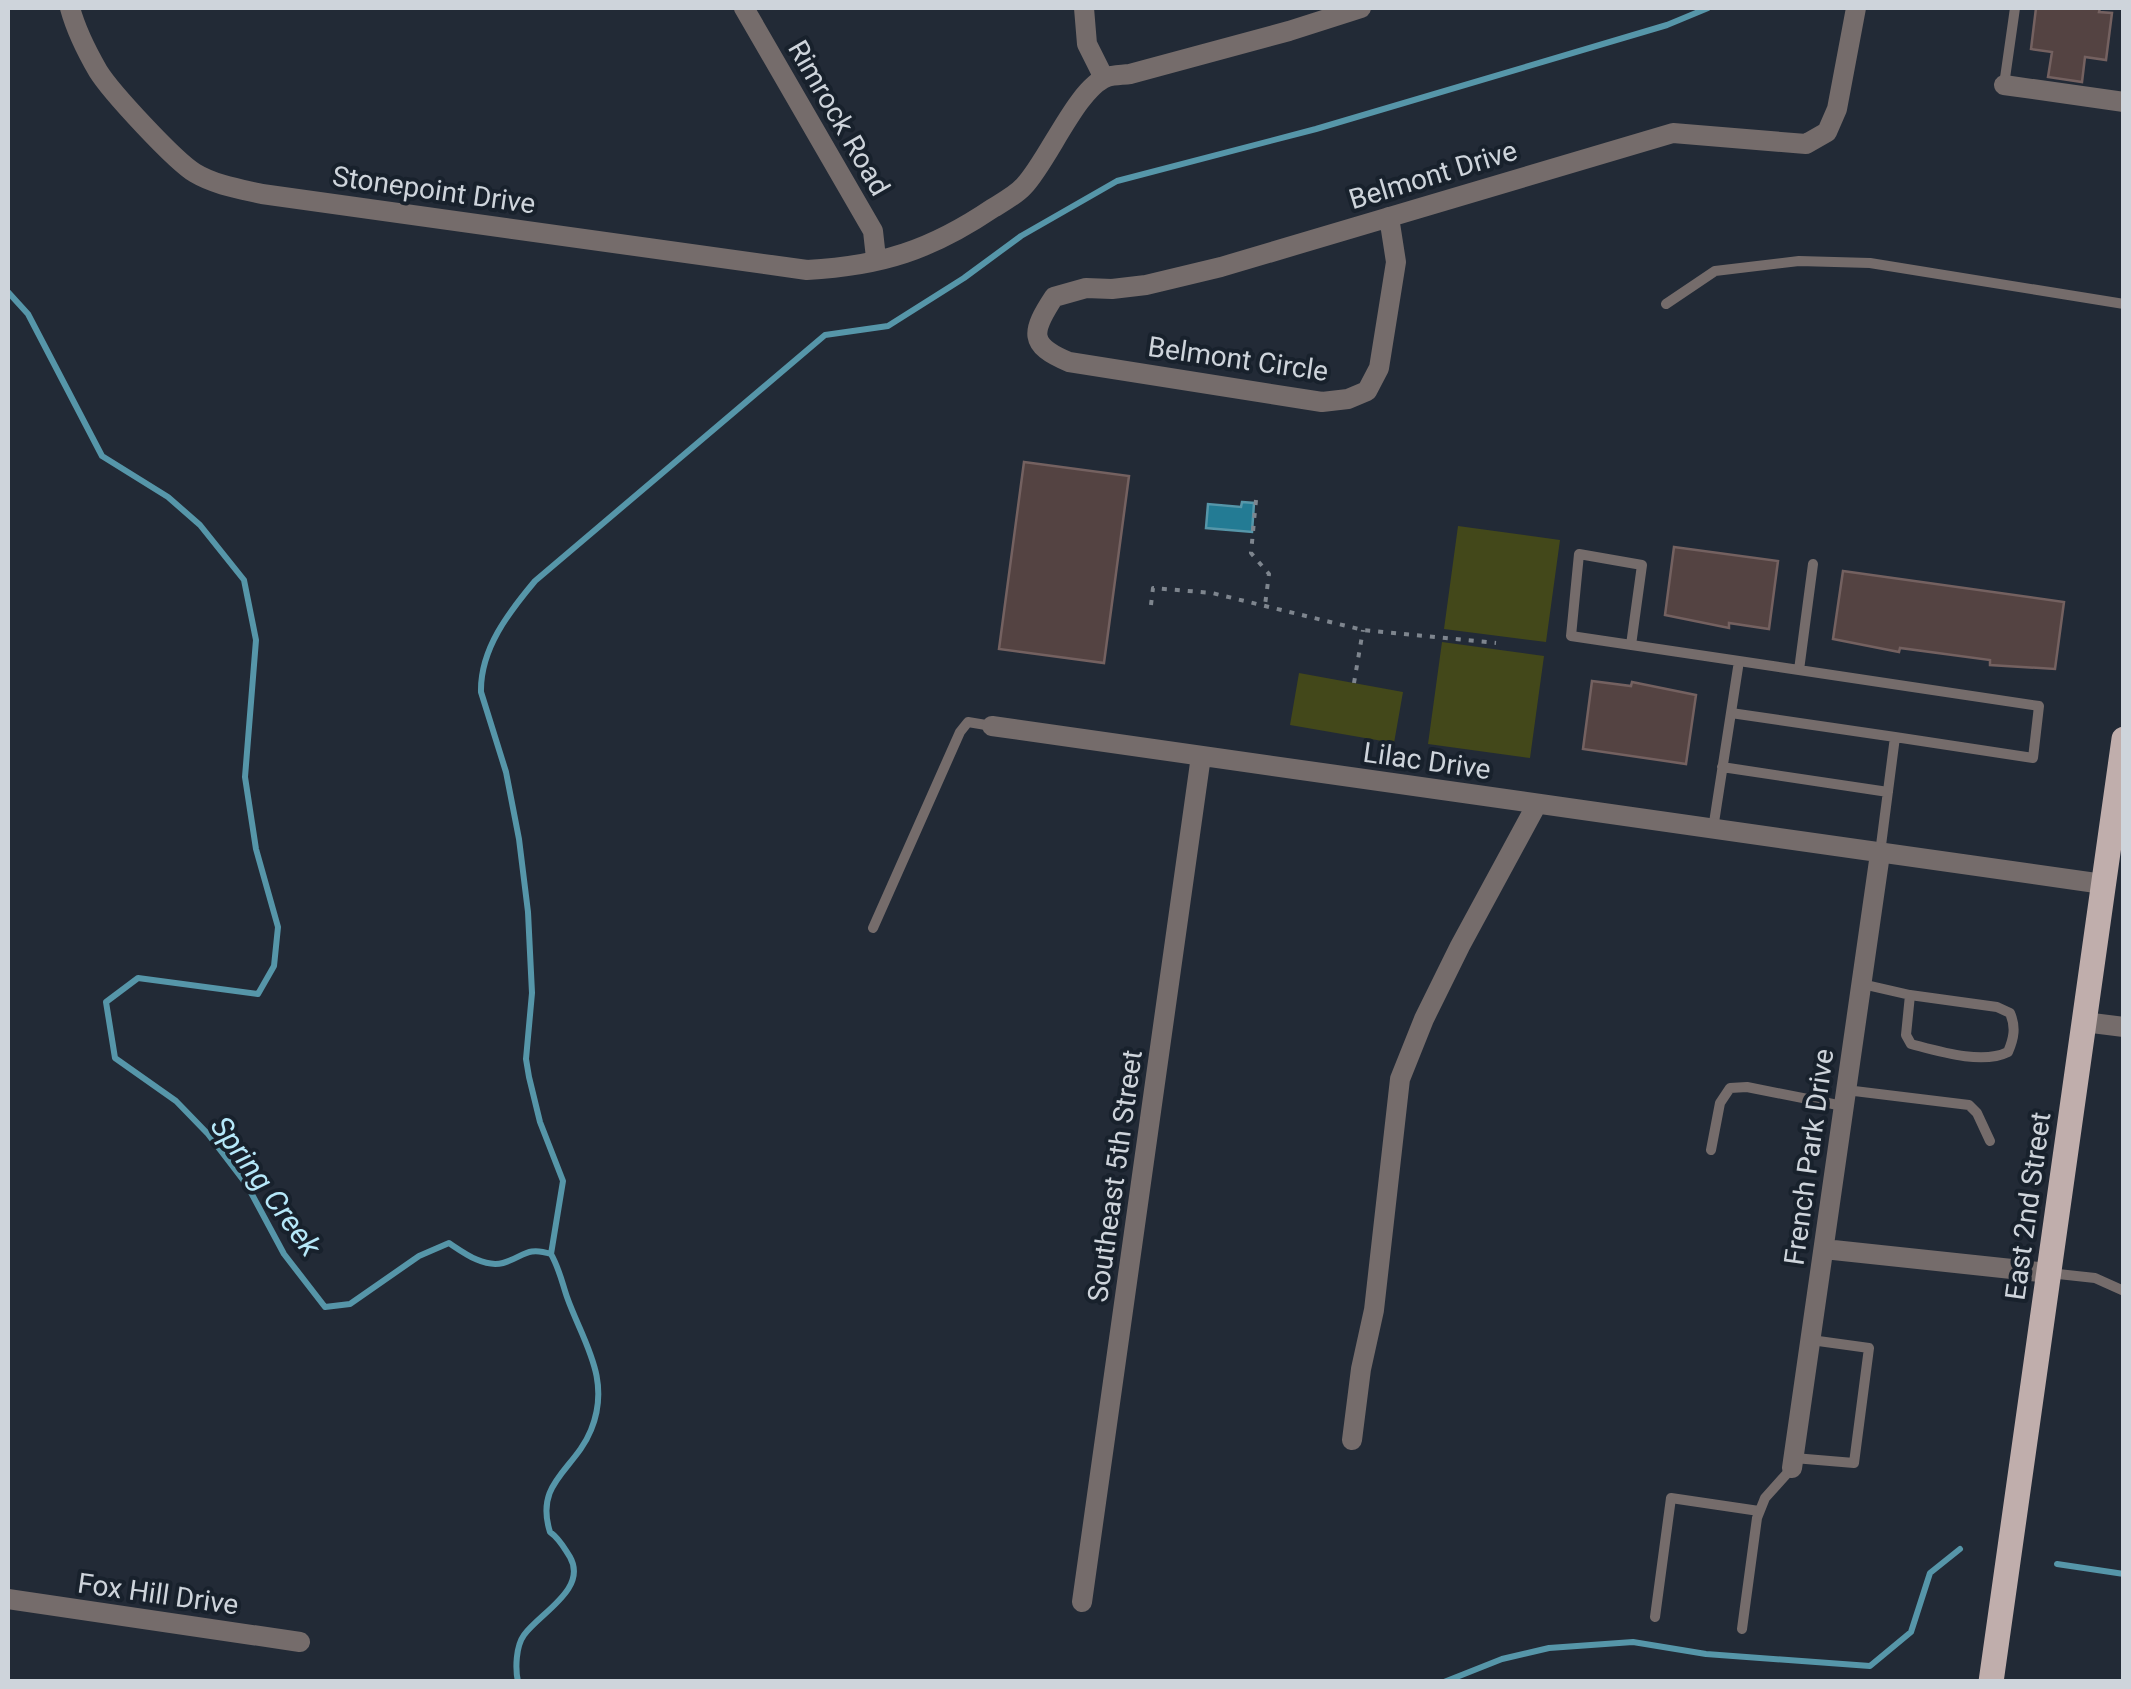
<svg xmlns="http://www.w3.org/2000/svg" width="2131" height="1689" font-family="Roboto,sans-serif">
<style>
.green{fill:#43481a}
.water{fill:#237b94;stroke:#5696a9;stroke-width:2.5}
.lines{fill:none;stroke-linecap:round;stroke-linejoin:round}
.stream{stroke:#5696a9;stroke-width:6}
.building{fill:#544342;stroke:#746160;stroke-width:2.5}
.path{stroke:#7e858e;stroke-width:4;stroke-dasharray:5 8;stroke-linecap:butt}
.service{stroke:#756c6b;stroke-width:10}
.minor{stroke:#756c6b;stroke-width:20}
.primary{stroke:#c0aeac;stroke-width:25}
.labels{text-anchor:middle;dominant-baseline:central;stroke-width:8;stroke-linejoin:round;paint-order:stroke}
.street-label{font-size:28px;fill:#ced4db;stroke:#18212c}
.water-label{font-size:30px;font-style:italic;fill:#b6e8f9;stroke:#18212c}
</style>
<rect width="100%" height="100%" fill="#222a36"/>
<path class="green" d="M1458,526L1560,540L1546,642L1444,629Z
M1442,642L1544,656L1530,758L1428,744Z
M1299,673L1403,692L1394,743L1290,725Z"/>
<path class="water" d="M1242,502L1254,503L1252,532L1206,528L1208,504L1241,507Z"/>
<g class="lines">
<path class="stream" d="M8,292L28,314L102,456L168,497L200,525L244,580L256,640L245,777L256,849L278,927L274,966L258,994L138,978L106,1002L115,1058L176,1101L208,1134L247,1185L284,1254L325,1307L350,1304L419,1256L449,1243C464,1253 484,1268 503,1263C524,1257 526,1246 551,1254
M551,1254L563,1181L540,1122L529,1077L526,1059L532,993L528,912L519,839L506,772L481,692C480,649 509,612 535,581L825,335L888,326L964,278L1021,236L1117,181L1316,129L1667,25L1708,8
M2057,1564L2124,1574
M518,1682C515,1668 516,1646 524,1635C540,1613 588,1589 570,1557C564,1548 560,1539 550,1532C534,1482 575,1470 591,1430C612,1379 583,1342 567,1297C562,1282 559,1268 551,1254
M1444,1682L1502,1659L1549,1648L1633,1642L1706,1654L1870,1666L1911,1632L1930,1573L1960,1549"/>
</g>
<path class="building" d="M2036,8H2100L2099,12L2112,13L2106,60L2085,57L2082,82L2048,77L2052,52L2031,49Z
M1024,462L1129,476L1104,663L999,649Z
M1674,547L1778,561L1769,629L1729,623V628L1665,615Z
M1843,571L2064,602L2055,669L1990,665V660L1900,648L1899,652L1833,639Z
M1592,681L1631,686L1632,682L1696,695L1686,764L1583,749Z"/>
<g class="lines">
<path class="path" d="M1256,500L1251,553L1269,574L1265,605
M1151,605L1153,588L1212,593L1363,630L1496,643
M1354,683L1363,630"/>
<path class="service" d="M2004,85L2015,8
M1666,304L1715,271L1799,261L1870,263L2124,304
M1631,645L1642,565L1579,554L1571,636L1739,661
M1799,670L1813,564
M1731,713L1895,737
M1722,767L1888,792
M1713,829L1739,661L2039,706L2033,758L1895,737L1880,853
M873,928L960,732L968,722L992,726
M1862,984L1910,995L1997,1007L2010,1013C2016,1027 2014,1038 2008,1052C1982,1065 1938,1051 1911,1044L1906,1035L1910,995
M1846,1090L1969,1105L1977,1113L1990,1141
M1711,1150L1720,1103L1730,1088L1747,1087L1843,1106
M2049,1273L2095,1278L2124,1291
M1794,1458L1854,1463L1869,1348L1811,1340
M1655,1617L1671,1498L1759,1511
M1742,1629L1757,1518L1765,1498L1792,1468"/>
<path class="minor" d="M70,8C76,30 87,52 98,71C111,92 175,161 195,173C215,185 240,189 262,194L807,270C881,266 931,250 993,208C1003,202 1016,195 1024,186C1048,161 1077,88 1107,77C1113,75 1123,75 1130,74L1289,31L1361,8
M744,8L873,231L876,258
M1084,8L1087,44L1104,78
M2004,85L2124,102
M1389,217L1396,262L1379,368L1367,391L1348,399L1322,402L1069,362C1028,345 1031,332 1054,297L1086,288L1112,289L1146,285L1221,267L1673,133L1806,144L1827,132L1837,109L1856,8
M992,726L2103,884
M2084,1022L2124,1027
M1824,1249L2049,1273
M1352,1440L1361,1369L1374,1310L1400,1079L1424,1019L1460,946L1537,804
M1792,1468L1880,854
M8,1599L300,1642
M1082,1602L1201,756"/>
<path class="primary" d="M1991,1682L2124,739"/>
</g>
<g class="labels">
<g class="street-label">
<text transform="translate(839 118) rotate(60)">Rimrock Road</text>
<text transform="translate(1433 175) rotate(-17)">Belmont Drive</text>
<text transform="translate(434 190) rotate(8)">Stonepoint Drive</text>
<text transform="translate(1238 359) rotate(8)">Belmont Circle</text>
<text transform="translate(1427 761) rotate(8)">Lilac Drive</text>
<text transform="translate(1809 1157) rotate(-82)">French Park Drive</text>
<text transform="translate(1115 1176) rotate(-82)">Southeast 5th Street</text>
<text transform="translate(2028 1206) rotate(-82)">East 2nd Street</text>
<text transform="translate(158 1594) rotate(8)">Fox Hill Drive</text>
</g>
<g class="water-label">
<text transform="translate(266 1186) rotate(54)">Spring Creek</text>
</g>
</g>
<rect width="2131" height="1689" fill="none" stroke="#ced4db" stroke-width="20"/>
</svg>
